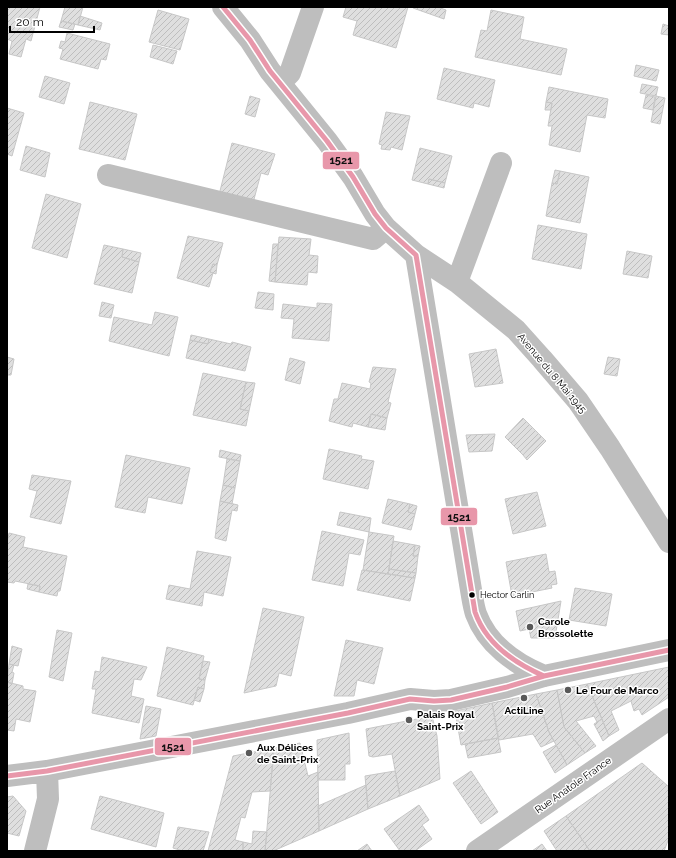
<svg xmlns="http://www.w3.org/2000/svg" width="676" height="858" font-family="Raleway,sans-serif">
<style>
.building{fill:url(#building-hatch);stroke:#c7c7c7}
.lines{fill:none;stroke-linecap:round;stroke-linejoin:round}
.minor{stroke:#bebebe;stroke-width:22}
.bus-1-casing{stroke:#fff;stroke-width:8}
.bus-1{stroke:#e897aa;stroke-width:5}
.bus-dot{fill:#000;stroke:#fff;stroke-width:1.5}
.poi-dot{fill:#595959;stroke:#fff;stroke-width:1.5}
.labels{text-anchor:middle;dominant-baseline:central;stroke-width:3;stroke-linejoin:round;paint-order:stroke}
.bus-label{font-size:9px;fill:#000;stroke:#fff;text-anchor:start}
.street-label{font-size:10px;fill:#000;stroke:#fff}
.poi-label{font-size:10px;font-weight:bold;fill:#000;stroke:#fff;text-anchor:start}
.line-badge{stroke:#fff;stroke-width:1.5}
.pale-badge-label{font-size:11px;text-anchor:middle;font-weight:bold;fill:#111}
</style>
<defs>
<pattern id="building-hatch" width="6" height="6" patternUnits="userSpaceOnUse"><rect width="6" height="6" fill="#dfdfdf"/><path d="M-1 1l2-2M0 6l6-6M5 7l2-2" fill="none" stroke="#bebebe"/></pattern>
</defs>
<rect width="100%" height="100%" fill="#fff"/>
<path class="building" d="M7,7H40L31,41L26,39L21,57L9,54L12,41L7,39Z
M65,7H83L78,25L61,21Z
M346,7H408L396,48L353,35L357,21L343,17Z
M413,7H438L446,10L444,19L413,8Z
M158,10L189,19L180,50L149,42Z
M491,10L524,17L520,39L567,49L561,75L475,57L481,30L487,31Z
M80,16L102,23L100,30L78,25Z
M61,21L75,24L73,30L59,27Z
M663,24L669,26V35L661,34Z
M67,33L110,44L106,60L101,59L98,69L60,59L63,49L59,48L61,41L65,42Z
M153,45L177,51L173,64L150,57Z
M636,65L659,70L656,81L634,76Z
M444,68L495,80L489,107L474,103L473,108L437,99Z
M45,76L70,83L64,104L39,97Z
M642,84L658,87L656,96L640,93Z
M549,87L608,99L605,118L587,115L580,152L549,145L552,126H548L552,103L546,102Z
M646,95L655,97L653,110L643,108Z
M250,96L260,99L255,117L245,114Z
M656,96L665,98L660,124L651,122Z
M90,102L137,114L125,160L79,149Z
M546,102L552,103L551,110H545Z
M7,108L24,113L12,156L7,154Z
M386,112L410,116L402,150L391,147L390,150L381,149L382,145L379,144Z
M232,143L275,154L268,175L261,173L253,203L219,195Z
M26,146L50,153L45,177L20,170Z
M420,148L452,156L445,183L429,179L428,184L412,180Z
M555,170L560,171L557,184L552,183Z
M560,171L589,177L580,223L546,216L552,183L557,184Z
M429,179L445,183L444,188L428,184Z
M46,194L81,204L67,258L32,248Z
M538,225L587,234L581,269L532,259Z
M188,236L223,243L217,265L213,264L210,272L213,273L209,287L177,278Z
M279,237L311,239L309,255L318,256L317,273L308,272L307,285L275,282Z
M273,244H278L275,282L269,281Z
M104,245L123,249L122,257L139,262L132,293L94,284Z
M123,249L141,253L139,262L122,257Z
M627,251L652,256L648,278L623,274Z
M213,264L217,265L216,274L210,272Z
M258,292L274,294L273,310L255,308Z
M102,302L114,305L111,318L99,316Z
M317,303L332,304L329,341L292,338L294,319L281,318L283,304L317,308Z
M155,312L178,317L169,356L109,341L114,317L152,325Z
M191,335L209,339L208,344L190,340Z
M209,339L231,344L232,342L251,347L245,371L186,358L190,340L208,344Z
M496,349L503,383L475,387L469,354Z
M7,357L14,359L11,375H7Z
M608,357L620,359L617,376L604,374Z
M290,358L305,362L300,384L285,380Z
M373,367L396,369L388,402L391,403L387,418L371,414L368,427L353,423L352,427L329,421L334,399H338L342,383L370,389L371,383L369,382Z
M203,373L246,382L240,409L249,411L246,426L193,415Z
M246,382L255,383L249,411L240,409Z
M371,414L387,418L385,430L368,427Z
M523,418L541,436L523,455L505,437Z
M495,434L492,451L469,452L466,435Z
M541,436L546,441L527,460L523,455Z
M329,449L362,456L361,459L374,461L368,489L323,479Z
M220,450L241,455L240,461L219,457Z
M126,455L190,468L182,504L148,497L145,513L115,507Z
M227,459L240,461L235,488L223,485Z
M32,475L71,481L61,524L30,517L37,491L29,489Z
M223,485L235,488L232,504L220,501Z
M537,492L546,526L513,534L505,499Z
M388,499L410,504L408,512L415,514L411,530L382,523Z
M220,501L238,505L237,511L232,510L226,541L215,538Z
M410,504L417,506L415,514L408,512Z
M340,512L371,518L369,532L337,525Z
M322,531L364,540L360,555L349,553L343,586L312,580Z
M369,532L394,536L388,574L363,570Z
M9,533L25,537L23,547L67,556L60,591H58L57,596L39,592L40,586L15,581L14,583L7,582V543Z
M393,541L415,545L413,556H418L416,573L389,569Z
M415,545L420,546L418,556H413Z
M197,551L231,557L223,596L204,592L202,606L166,599L169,585L190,589Z
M546,554L549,572L555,571L557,584L551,585L552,588L512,596L506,562Z
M389,569L416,573L415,578L388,574Z
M362,570L415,578L410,601L357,590Z
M28,584L40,586L39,592L27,589Z
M575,588L612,594L606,626L569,620Z
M561,601L555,638H531L529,629L520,631L516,611Z
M263,608L304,617L291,676L279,673L276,686L244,693Z
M57,630L72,633L63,681L49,677Z
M346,640L383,648L374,684L357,680L354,696H334Z
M12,646L22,649L18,666L9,664Z
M167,647L204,656L199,679L205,680L204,689L198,687L193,705L157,696Z
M102,657L147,667L141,680L134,679L131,696L144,699L139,723L92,713L96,689H92L95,671L100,672Z
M203,661L210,662L205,680L199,679Z
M9,664L14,665L12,672L14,673L12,684L7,682Z
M669,667V697L642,715L639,709L634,711L631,701L611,711L619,730L609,736L587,684Z
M7,682L23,686V689L36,691L30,722L16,719L14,731L7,730Z
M587,684L602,719L597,722L594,716L576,721L596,746L585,753L564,727L557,690Z
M198,687L204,689L200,702L194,700Z
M557,690L564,727L585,753L567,765L549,732L536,694Z
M536,694L549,732L554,741L541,747L533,734L499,740L492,703Z
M492,703L498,738L461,745L455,711Z
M146,706L161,709L156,736L140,739Z
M432,716L437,736L440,779L400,796L392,754L373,757L369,756L366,729Z
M602,719L609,736L603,741L594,724Z
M349,733L350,764H345V780H318L317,740Z
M498,738L501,752L468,758L465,744Z
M300,743L308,776L318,772L319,831L273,851H265L274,748Z
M556,745L567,765L555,773L543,752Z
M274,748L270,791L252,792L245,818L241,817L235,840L243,842V851H208L233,756Z
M642,763L669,787V838L664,851H590L566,816Z
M395,771L400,796L368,809L365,776Z
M471,771L498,812L481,824L453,783Z
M366,785L368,809L319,831L318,806Z
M13,796L26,811L19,836L7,833V797Z
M100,796L164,813L156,847L91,829Z
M419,805L429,820L422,825L432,839L415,851H400L384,829Z
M566,816L590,851H557L544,831Z
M178,827L209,832L203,851H183L173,848Z
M253,831L267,832L265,851H243V842L252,844Z
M367,844L372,851H357Z
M542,844L547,851H532Z"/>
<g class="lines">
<path class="minor" d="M223,7L250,40L270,71L327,141L353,177L375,214L386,228L416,255L457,282L516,330L542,359L578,401L610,448L669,542
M280,83L290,73L313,7
M108,175L373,239L386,228
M416,255L472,596C473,602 474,608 476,614C487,644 515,664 544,676
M457,282L501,163
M7,776L47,771L348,713L410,699L434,701L451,700L507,687L544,676L669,650
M35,851L48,799L47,771
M477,851L669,719"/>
<g class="bus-1-casing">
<path id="bus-1" d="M223,7L250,40L270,71L327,141L353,177L375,214L386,228L416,255L475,612C486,644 514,663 544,676
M7,776L47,771L348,713L410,699L434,701L451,700L507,687L544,676L669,650"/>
</g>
<use href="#bus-1" class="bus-1"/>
</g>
<circle class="bus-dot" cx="472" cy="595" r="3.5"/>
<g class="poi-dot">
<circle cx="530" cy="627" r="4"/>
<circle cx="568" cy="690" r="4"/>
<circle cx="524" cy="698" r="4"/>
<circle cx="409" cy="720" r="4"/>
<circle cx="249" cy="753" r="4"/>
</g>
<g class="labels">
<g class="bus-label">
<text x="480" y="595">Hector Carlin</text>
</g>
<g class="street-label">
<text transform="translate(552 373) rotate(50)">Avenue du 8 Mai 1945</text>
<text transform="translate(573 785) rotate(-35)">Rue Anatole France</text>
</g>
<g class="poi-label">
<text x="538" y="621">Carole<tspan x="538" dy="12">Brossolette</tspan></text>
<text x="576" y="690">Le Four de Marco</text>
<text x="524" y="710" text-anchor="middle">ActiLine</text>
<text x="417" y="714">Palais Royal<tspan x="417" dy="12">Saint-Prix</tspan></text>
<text x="257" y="747">Aux Délices<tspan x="257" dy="12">de Saint-Prix</tspan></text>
</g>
</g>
<g class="line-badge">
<rect x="322" y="151" width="38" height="19" rx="4" fill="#e897aa"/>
<rect x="440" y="507" width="38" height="19" rx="4" fill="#e897aa"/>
<rect x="154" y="737" width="38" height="19" rx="4" fill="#e897aa"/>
</g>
<g class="pale-badge-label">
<text x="341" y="164">1521</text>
<text x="459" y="521">1521</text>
<text x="173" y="751">1521</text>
</g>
<rect width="676" height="858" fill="none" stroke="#000000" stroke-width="16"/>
<path d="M10 26v6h84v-6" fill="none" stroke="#000000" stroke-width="2"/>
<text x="16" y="26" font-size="12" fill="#000000" stroke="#ffffff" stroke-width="3" paint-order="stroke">20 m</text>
</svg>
